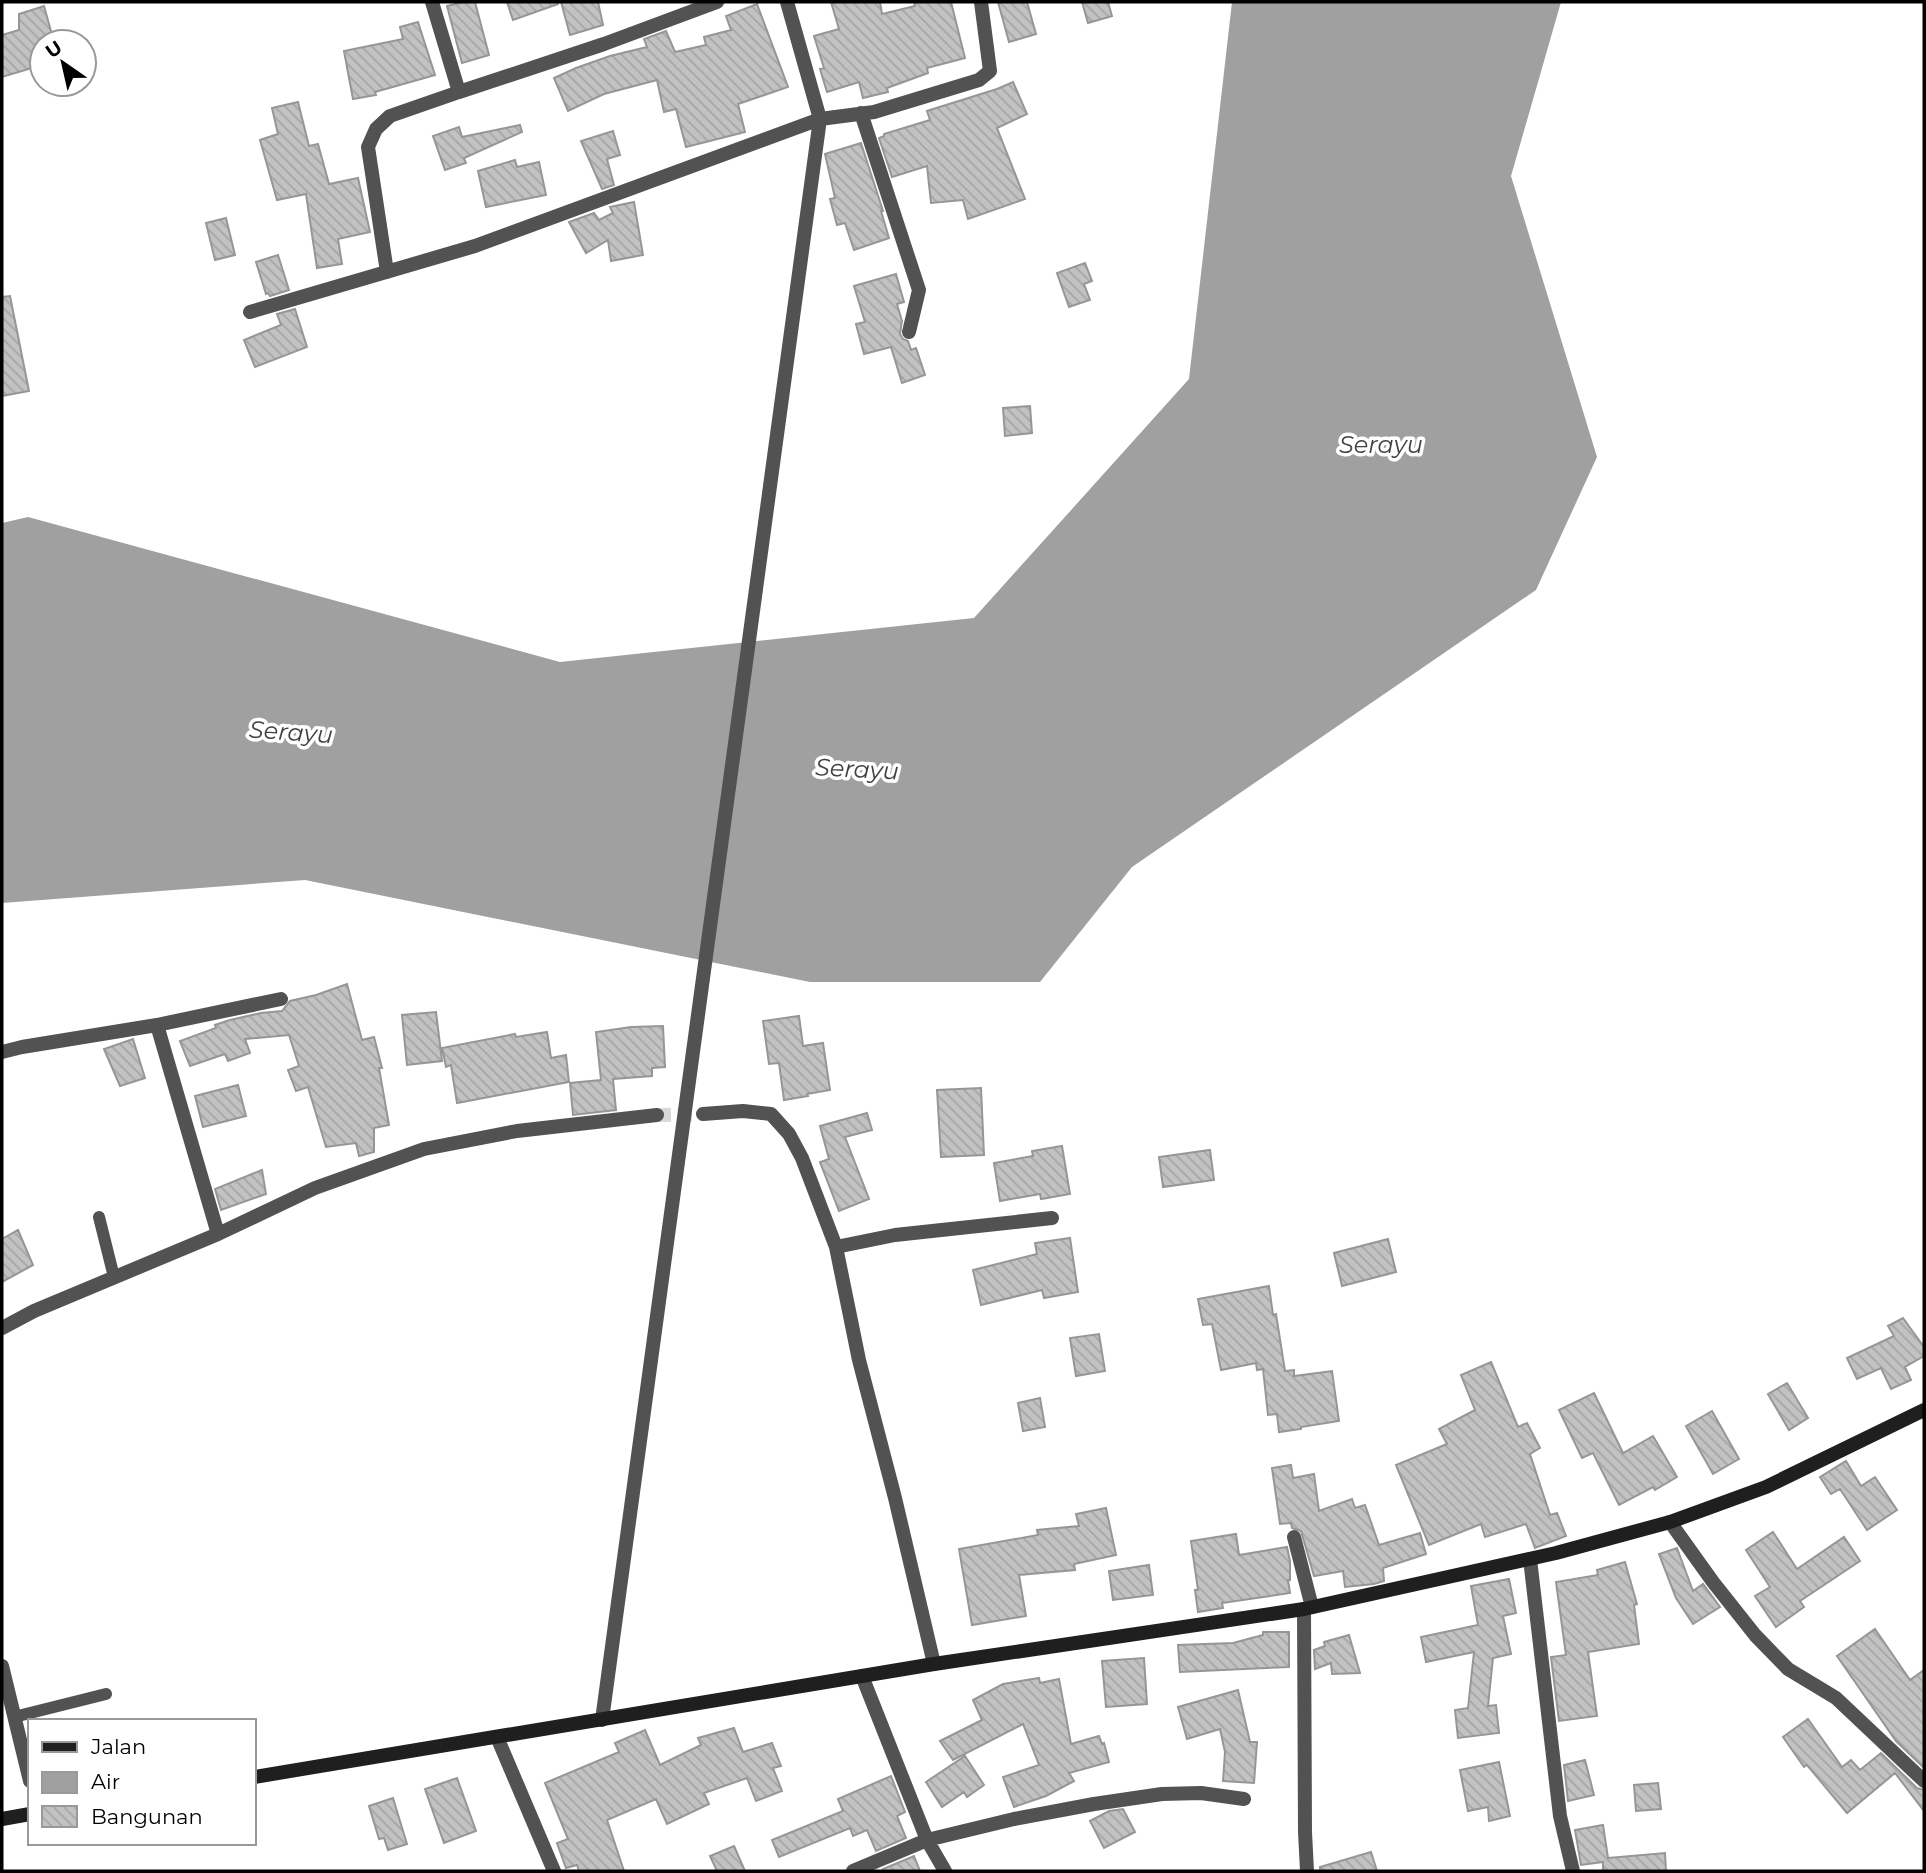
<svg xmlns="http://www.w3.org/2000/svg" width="1926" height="1873" font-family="Montserrat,sans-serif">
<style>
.water{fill:#a0a0a0}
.building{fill:url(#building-back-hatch);stroke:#969696;stroke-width:2}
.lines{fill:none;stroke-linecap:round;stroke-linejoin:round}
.minor-tunnel{stroke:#d9d9d9;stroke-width:14;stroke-dasharray:14 7;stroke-linecap:butt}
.service{stroke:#525252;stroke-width:12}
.minor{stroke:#525252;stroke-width:14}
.secondary{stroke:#1f1f1f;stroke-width:14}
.labels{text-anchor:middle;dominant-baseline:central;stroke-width:7;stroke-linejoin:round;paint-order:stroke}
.water-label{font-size:24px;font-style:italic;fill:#414141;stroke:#fff}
</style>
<defs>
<pattern id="building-back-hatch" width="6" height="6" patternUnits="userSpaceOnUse" patternTransform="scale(1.75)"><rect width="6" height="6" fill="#c2c2c2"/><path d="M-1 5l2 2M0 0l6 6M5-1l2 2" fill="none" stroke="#a5a5a5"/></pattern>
</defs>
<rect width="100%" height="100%" fill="#fff"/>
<path class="water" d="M1232,2H1561L1511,176L1597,457L1536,590L1132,867L1040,982H810L305,880L2,903V523L28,517L560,662L974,618L1189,379Z"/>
<path class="building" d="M464,2H475L489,55L462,63L447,6Z
M507,2H558V4L513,20Z
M561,2H598L603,25L570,35Z
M831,2H880L882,14L915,6L914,2H951L965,58L927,68L928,73L887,88L888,92L863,98L859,82L827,92L820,69L824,68L814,36L839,29Z
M998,2H1027L1036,34L1009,42Z
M1082,2H1108L1112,16L1088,23Z
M757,4L788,87L738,104L745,132L686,147L676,109L664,112L657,80L604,94L568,111L554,78L576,68L610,56L647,47L644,39L666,31L675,52L706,45L704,37L731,30L726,16Z
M44,6L54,42H42V65L2,77V35L19,30V14Z
M418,22L435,75L375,92L376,95L353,99L344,51L403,39L400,27Z
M1013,82L1027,114L997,128L1025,199L968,219L963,200L931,203L927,166L892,177L879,138L884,136V134L930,120L927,111L997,89Z
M298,102L309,146L318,144L329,184L358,178L370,232L338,239L342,264L317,268L306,194L277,200L260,140L278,134L272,108Z
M520,125L522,132L464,158L466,163L445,170L433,136L459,127L462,137Z
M613,131L620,155L607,159L614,185L602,189L581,141Z
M861,143L883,211H881L889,238L854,250L845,223L837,225L830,199L835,198L825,154Z
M515,160L517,167L539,162L546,195L486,207L478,171Z
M634,202L643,255L611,261L608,240L586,253L569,222L594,213L599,220L613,213L610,207Z
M226,218L235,255L215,260L206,223Z
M278,255L289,290L270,296L268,293L266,294L256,262Z
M1085,263L1092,281L1084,284L1090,300L1069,307L1057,273Z
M896,274L904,302L897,304L902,321L900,334L903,339L908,341L911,350L916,348L925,375L902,383L891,347L864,354L856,324L865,322L854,286Z
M10,296L29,391L2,396V297Z
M295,309L307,347L255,367L244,340L281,325L277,314Z
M1030,406L1032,433L1005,436L1003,408Z
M347,984L362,1040L374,1037L382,1068H379L389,1125L374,1128V1152L359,1156L356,1143L326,1147L308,1087L296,1091L288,1070L299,1066L289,1035L245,1039L250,1053L228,1061L225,1054L190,1066L180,1041L216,1028L215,1025L230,1020L261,1013L282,1011L290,1001L316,995Z
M436,1012L442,1061L407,1065L402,1015Z
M799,1016L803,1046L823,1043L830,1090L807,1094L808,1096L784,1100L779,1063L769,1064L763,1021Z
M663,1026L665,1067L652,1068V1076L613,1079L616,1110L573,1115L570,1083L601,1080L596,1032L631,1027Z
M547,1032L551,1058L566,1055L569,1082L457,1103L451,1065L446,1067L442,1048L515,1034L516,1037Z
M133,1039L145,1078L120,1086L104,1049Z
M238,1085L246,1116L203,1127L195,1096Z
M981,1088L984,1155L941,1157L937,1090Z
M867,1113L872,1130L845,1137L869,1199L839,1211L820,1162L829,1159L820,1126Z
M1062,1146L1070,1194L1041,1199L1040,1194L1000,1201L994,1163L1033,1156L1032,1151Z
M1210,1150L1214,1180L1163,1187L1159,1157Z
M262,1170L266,1194L221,1210L215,1189Z
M18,1230L33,1265L2,1282V1239Z
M1070,1238L1078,1292L1044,1298L1042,1290L981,1305L973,1270L1037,1254L1035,1243Z
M1388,1239L1396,1272L1342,1286L1334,1253Z
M1269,1286L1273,1315L1276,1314L1285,1371L1294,1370V1376L1332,1371L1339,1421L1301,1427V1429L1279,1432L1277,1414L1268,1415L1263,1369L1257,1370L1256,1363L1221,1370L1212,1324L1203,1325L1198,1299Z
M1903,1318L1924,1347V1356L1905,1367L1911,1380L1891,1389L1881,1368L1857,1379L1847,1358L1894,1336L1888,1326Z
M1099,1334L1105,1371L1076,1376L1070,1338Z
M1491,1362L1518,1427L1527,1423L1540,1448L1530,1454L1550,1515L1557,1513L1566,1536L1535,1548L1526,1524L1485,1537L1481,1524L1429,1545L1396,1465L1447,1444L1439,1429L1475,1410L1461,1375Z
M1787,1383L1808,1418L1789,1430L1768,1394Z
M1594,1393L1623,1453L1653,1436L1677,1477L1655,1490L1653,1487L1619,1505L1593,1453L1582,1458L1559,1410Z
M1040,1398L1045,1427L1023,1431L1018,1403Z
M1712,1411L1739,1459L1713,1474L1686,1426Z
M1846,1461L1861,1486L1875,1477L1897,1510L1867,1530L1840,1489L1831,1494L1820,1477Z
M1291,1465L1293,1478L1314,1474L1319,1511L1352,1499L1355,1508L1365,1505L1379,1545L1420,1533L1426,1554L1383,1568L1384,1581L1374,1584L1345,1587L1343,1571L1314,1576L1301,1531L1292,1528L1291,1523L1280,1524L1272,1468Z
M1106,1508L1116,1555L1074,1564L1075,1570L1019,1575L1026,1616L972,1625L959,1549L1038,1535L1037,1530L1079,1526L1076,1514Z
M1773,1532L1797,1569L1844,1537L1860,1561L1800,1601L1804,1607L1776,1627L1755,1596L1770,1587L1746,1550Z
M1236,1534L1239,1555L1287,1547L1290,1561V1580H1288L1290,1593L1222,1603L1223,1608L1198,1612L1195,1590H1198L1191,1541Z
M1677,1548L1693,1591L1703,1584L1720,1607L1693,1624L1676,1598L1659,1554Z
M1625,1562L1637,1604L1634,1605L1639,1644L1588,1652L1597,1716L1559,1721L1551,1657L1566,1655L1556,1582L1598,1575L1597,1570Z
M1149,1565L1153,1595L1113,1600L1109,1571Z
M1509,1579L1516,1613L1503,1616L1511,1654L1493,1658L1488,1706L1496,1705L1499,1733L1458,1738L1455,1710L1468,1708L1474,1652L1426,1662L1421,1637L1478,1625L1471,1586Z
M1875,1629L1910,1680L1924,1670V1768L1896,1741L1837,1656Z
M1263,1632H1289V1667L1180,1672L1178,1645L1233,1643L1263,1635Z
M1349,1635L1360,1673L1332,1674L1331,1663L1315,1669L1314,1650L1325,1646L1324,1642Z
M1144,1658L1147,1704L1106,1707L1102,1661Z
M1039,1678L1040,1683L1059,1679L1071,1744L1099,1736L1102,1744L1104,1743L1109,1762L1069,1773L1074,1781L1046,1796L1014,1807L1003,1777L1039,1765L1023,1724L953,1760L940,1741L982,1720L973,1700L1003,1684Z
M1238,1690L1250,1742H1257L1254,1783L1223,1781L1225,1752L1220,1729L1187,1739L1178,1707Z
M1808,1719L1842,1767L1851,1760L1860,1770L1881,1753L1917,1788L1924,1790V1811L1895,1773L1847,1813L1807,1765L1804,1767L1783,1737Z
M734,1728L743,1752L772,1743L781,1766L773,1768L782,1791L756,1801L747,1778L704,1793L709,1804L667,1824L656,1799L607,1820L624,1871H579L577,1865L566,1868L557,1843L568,1839L545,1783L619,1752L615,1743L645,1730L660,1765L701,1745L698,1738Z
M965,1756L984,1785L967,1797L964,1792L942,1807L926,1782Z
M1585,1760L1594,1795L1568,1801L1564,1765Z
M1499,1762L1510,1816L1489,1821L1488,1807L1468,1811L1460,1770Z
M891,1776L905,1812L897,1816L906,1838L876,1851L867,1830L853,1836L850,1828L779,1857L772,1840L843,1811L838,1799Z
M457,1778L476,1831L444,1843L425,1789Z
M1658,1783L1661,1809L1636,1811L1634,1785Z
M393,1798L407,1844L388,1850L384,1838L379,1839L369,1806Z
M1123,1809L1135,1832L1104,1848L1090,1821L1109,1811Z
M1603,1825L1608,1858L1665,1853L1666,1871H1603V1862L1581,1865L1575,1830Z
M734,1846L745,1871H717L710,1856Z
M1371,1852L1377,1871H1320V1867Z
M914,1856L920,1871H884L883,1869Z"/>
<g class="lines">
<path class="minor-tunnel" d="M657,1115L703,1114"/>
<path class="service" d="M99,1217L114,1277
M14,1717L106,1694"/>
<path class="minor" d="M432,2L459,92L604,44L717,2
M861,113L919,290L909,332
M387,272L368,147L376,129L390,116L459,92
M250,312L475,246L820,119L874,112L979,80L990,71L981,2
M157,1025L218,1234
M2,1052L22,1047L157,1025L281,999
M703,1114L743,1111L771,1114L789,1134L802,1158L836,1247L859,1360L895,1498L934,1664
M836,1247L895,1235L1052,1218
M2,1328L34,1311L218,1234L315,1188L424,1149L517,1131L657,1115
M1670,1522L1713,1582L1755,1635L1788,1669L1836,1698L1924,1781
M1294,1537L1312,1607
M1530,1559L1560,1816L1573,1871
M1304,1609L1305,1832L1307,1871
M2,1666L30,1781
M862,1676L927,1840L945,1871
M602,1720L820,119L787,2
M497,1737L554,1871
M853,1871L927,1840L1014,1819L1094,1804L1162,1794L1201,1793L1244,1799"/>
<path class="secondary" d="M254,1777L934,1664L1304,1609L1556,1553L1670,1522L1766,1487L1924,1410
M2,1819L30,1814"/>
</g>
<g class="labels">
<g class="water-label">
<text x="1381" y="444">Serayu</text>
<text transform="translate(291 732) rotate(4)">Serayu</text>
<text transform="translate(857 769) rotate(3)">Serayu</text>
</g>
</g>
<rect width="1926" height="1873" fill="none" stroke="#000000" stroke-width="7"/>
<rect x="28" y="1719" width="228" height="126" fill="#ffffff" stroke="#999999" stroke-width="2"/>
<rect x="42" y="1742" width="35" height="10" fill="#1f1f1f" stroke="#999999" stroke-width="2"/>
<text x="91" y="1754" font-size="21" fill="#000000">Jalan</text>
<rect x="42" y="1772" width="35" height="21" fill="#a0a0a0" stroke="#999999" stroke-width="2"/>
<text x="91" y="1789" font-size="21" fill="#000000">Air</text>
<rect x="42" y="1806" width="35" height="21" fill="url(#building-back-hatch)" stroke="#999999" stroke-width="2"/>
<text x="91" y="1824" font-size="21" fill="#000000">Bangunan</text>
<g transform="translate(63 63) rotate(326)"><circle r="33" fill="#ffffff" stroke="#999999" stroke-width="2"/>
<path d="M0-5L12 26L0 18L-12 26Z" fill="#000000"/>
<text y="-10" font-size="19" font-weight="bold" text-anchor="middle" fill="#000000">U</text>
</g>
</svg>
